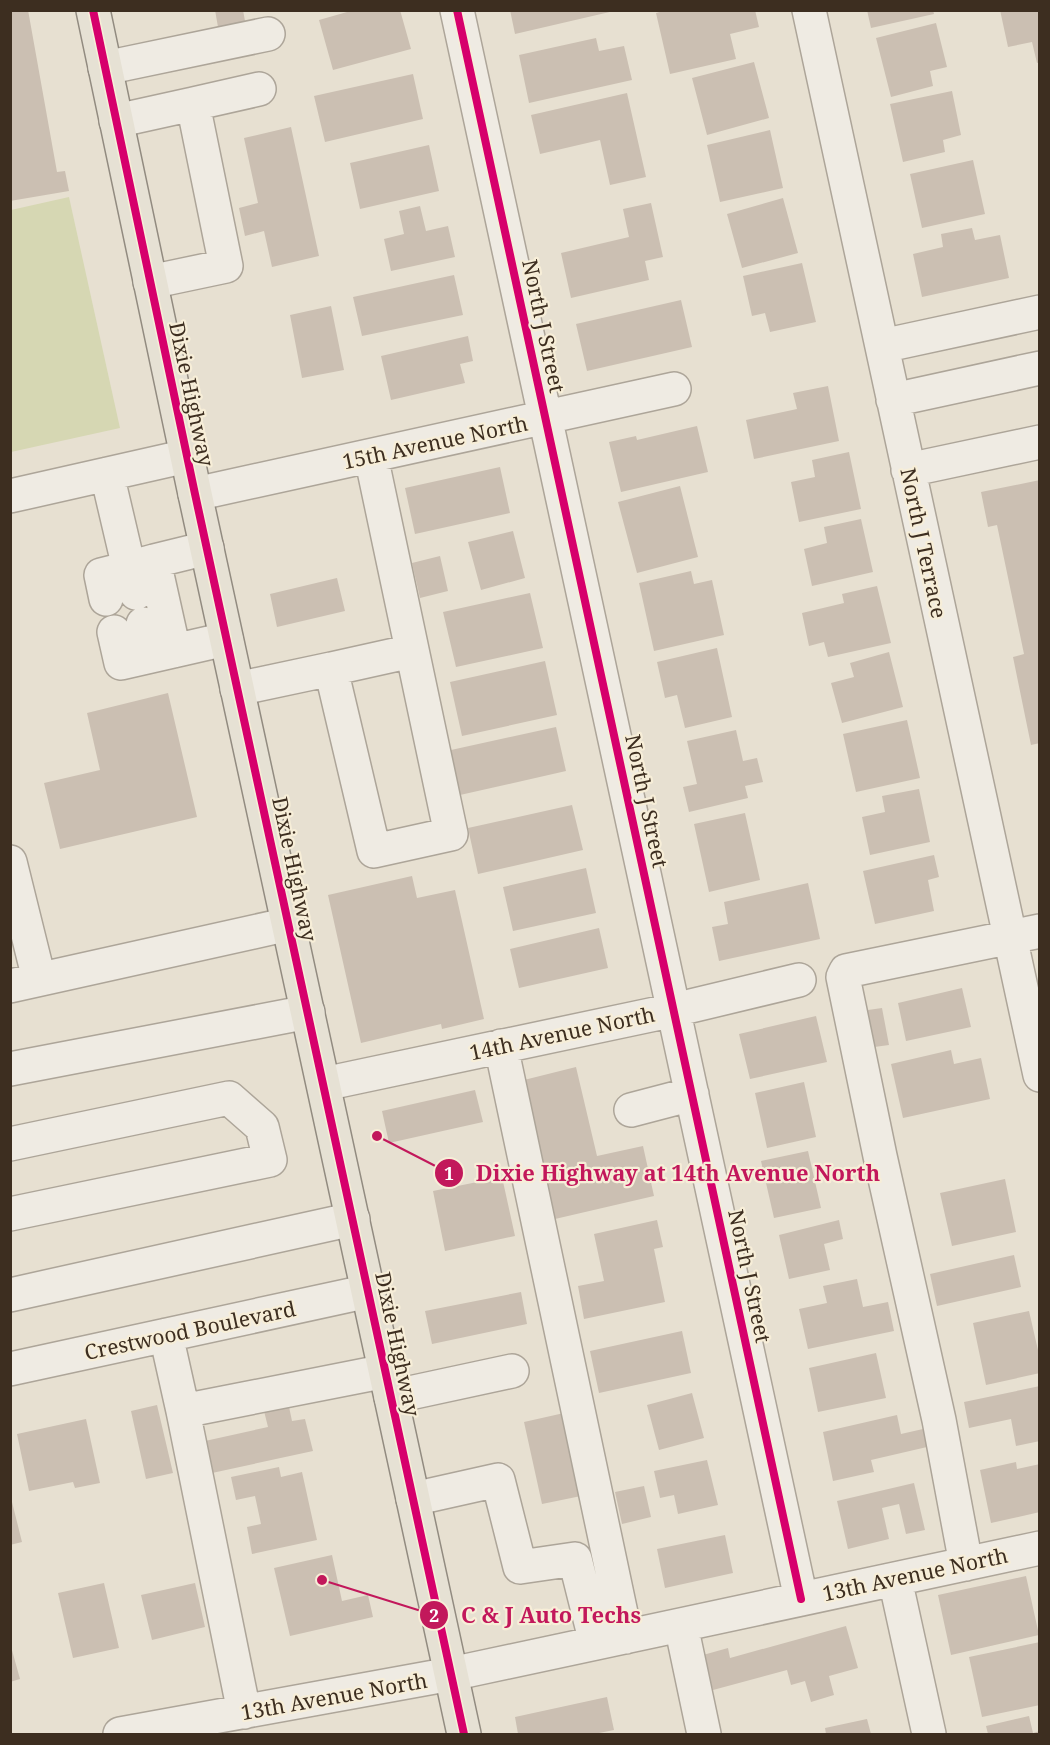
<svg xmlns="http://www.w3.org/2000/svg" width="1050" height="1745" font-family="'Noto Serif',serif">
<style>
.green{fill:#d6d7b3}
.building{fill:#cbbfb2}
.lines{fill:none;stroke-linecap:round;stroke-linejoin:round}
.minor-casing{stroke:#ada599;stroke-width:36}
.major-casing{stroke:#928b80;stroke-width:36}
.minor{stroke:#efebe3;stroke-width:33}
.major{stroke:#e6e1d4;stroke-width:33}
.cycleway-casing{stroke:#f7eed8;stroke-width:11}
.cycleway{stroke:#d6006c;stroke-width:8}
.labels{text-anchor:middle;dominant-baseline:central;stroke-width:4.5;stroke-linejoin:round;paint-order:stroke}
.street-label{font-size:21px;fill:#3d2e20;stroke:#f7eed8}
.leader{fill:none;stroke:#c2185b;stroke-width:2}
.callout-dot{fill:#c2185b;stroke:#f7eed8;stroke-width:2}
.mark-label{font-size:18px;text-anchor:middle;font-weight:bold;fill:#fff}
.callout-label{font-size:22px;text-anchor:middle;font-weight:bold;fill:#c2185b;stroke:#f7eed8;stroke-width:4.5;stroke-linejoin:round;paint-order:stroke}
</style>
<rect width="100%" height="100%" fill="#e7e0d1"/>
<path class="green" d="M69,197L120,428L11,452V210Z"/>
<path class="building" d="M10,10H28L57,172L65,171L69,191L10,201Z
M215,10H243L245,21L218,27Z
M354,10H400L411,49L333,70L319,20Z
M510,10H614V11L515,34Z
M667,10H755L759,27L730,34L736,59L670,74L656,13Z
M867,10H933L934,14L871,28Z
M1000,10H1040V62L1037,63L1032,42L1008,47Z
M936,23L947,67L930,71L933,86L891,97L876,38Z
M596,38L599,51L624,46L632,80L529,103L519,55Z
M754,62L769,118L707,135L692,78Z
M413,74L423,119L325,142L314,96Z
M952,91L961,135L943,140L945,152L903,162L890,104Z
M627,93L646,177L610,185L600,140L540,154L531,115Z
M291,127L319,256L272,267L264,231L245,236L239,208L258,203L244,138Z
M770,130L783,188L720,202L707,145Z
M429,145L439,191L360,209L350,163Z
M973,160L985,214L922,228L910,174Z
M783,198L798,253L742,268L727,214Z
M651,203L663,257L645,261L649,280L571,298L561,253L629,237L623,209Z
M420,206L426,231L448,226L455,257L391,271L384,239L404,234L399,211Z
M972,228L975,240L1000,235L1009,278L922,297L913,254L943,247L941,234Z
M802,263L816,322L770,332L765,313L752,316L743,276Z
M454,275L463,315L362,336L353,297Z
M681,300L692,347L587,371L576,324Z
M331,306L344,370L302,378L290,315Z
M468,336L473,361L460,364L465,383L391,400L381,356Z
M828,386L839,441L754,459L746,420L797,409L793,393Z
M697,426L708,472L621,492L609,442L636,436L637,440Z
M849,452L861,509L799,522L791,482L815,477L812,460Z
M500,467L510,513L415,534L405,488Z
M1040,480V743L1031,745L1013,657L1024,654L997,525L988,527L981,492Z
M680,486L698,557L637,573L618,502Z
M861,519L873,572L812,586L804,549L827,543L824,527Z
M513,531L525,578L481,590L468,542Z
M440,556L448,591L420,598L412,563Z
M691,571L694,584L712,580L724,635L654,651L639,583Z
M337,578L345,611L277,627L270,594Z
M877,586L891,643L828,657L824,642L809,646L802,613L844,603L842,594Z
M530,593L543,648L456,667L443,612Z
M717,648L732,717L685,728L677,695L665,698L657,662Z
M889,652L903,707L842,723L831,683L854,677L850,663Z
M545,661L557,715L462,736L450,682Z
M168,693L197,817L60,849L44,783L100,770L87,713Z
M907,720L920,778L856,792L843,734Z
M556,727L566,771L460,795L451,750Z
M736,730L743,761L757,758L763,782L745,786L748,798L689,812L683,787L697,784L687,741Z
M919,789L930,842L870,855L862,817L885,812L882,796Z
M572,805L583,850L478,874L468,828Z
M745,813L760,880L709,892L694,824Z
M934,855L939,877L928,880L934,911L875,924L863,871Z
M586,868L596,913L513,931L503,887Z
M412,876L417,898L455,890L484,1019L442,1029L441,1024L361,1043L328,895Z
M808,883L820,939L719,961L712,927L728,924L724,902Z
M599,928L608,968L519,988L510,949Z
M962,988L971,1027L906,1041L898,1003Z
M882,1008L889,1045L867,1048L861,1011Z
M816,1016L827,1062L750,1079L739,1034Z
M951,1050L954,1064L981,1058L990,1099L903,1118L891,1064Z
M576,1067L597,1156L643,1146L654,1196L555,1219L524,1080Z
M804,1082L816,1137L767,1148L755,1093Z
M475,1090L483,1122L389,1143L382,1111Z
M808,1151L821,1208L774,1218L761,1161Z
M502,1177L515,1236L445,1251L433,1191Z
M1005,1179L1016,1232L952,1246L940,1193Z
M657,1220L663,1247L654,1249L665,1302L584,1319L578,1286L604,1281L594,1234Z
M839,1220L843,1239L824,1244L830,1270L789,1279L779,1235Z
M1014,1255L1021,1287L937,1306L930,1274Z
M857,1279L863,1307L888,1302L894,1331L808,1349L799,1309L827,1303L823,1286Z
M521,1292L527,1324L432,1344L425,1311Z
M1029,1311L1040,1359V1373L986,1385L973,1323Z
M682,1331L691,1373L599,1393L590,1351Z
M876,1353L886,1398L818,1412L809,1368Z
M1040,1386V1441L1016,1446L1011,1419L969,1428L964,1402Z
M692,1393L704,1438L659,1450L647,1405Z
M288,1402L292,1421L305,1419L313,1451L212,1473L205,1441L268,1427L263,1407Z
M157,1405L173,1473L146,1479L131,1411Z
M564,1413L581,1496L542,1504L524,1422Z
M897,1415L901,1434L923,1429L927,1447L871,1460L874,1472L833,1481L823,1432Z
M86,1419L100,1483L75,1488L73,1482L29,1491L17,1434Z
M707,1460L718,1505L678,1514L674,1495L660,1498L654,1471Z
M1016,1462L1017,1469L1040,1464V1512L991,1523L980,1470Z
M279,1467L281,1477L302,1472L317,1540L252,1554L247,1527L261,1524L255,1496L236,1500L231,1477Z
M914,1483L925,1530L906,1534L899,1504L882,1508L889,1539L848,1549L837,1501Z
M644,1486L651,1517L622,1524L615,1492Z
M10,1494L22,1542L10,1545Z
M725,1535L733,1573L665,1588L657,1549Z
M332,1555L342,1601L368,1595L373,1617L290,1636L274,1568Z
M1026,1576L1039,1635L951,1655L938,1595Z
M104,1583L119,1648L73,1658L58,1593Z
M195,1583L205,1627L152,1640L141,1595Z
M846,1626L858,1668L829,1676L834,1695L811,1702L805,1681L791,1685L787,1670L713,1690L703,1655L728,1648L730,1658Z
M1040,1642V1705L982,1717L969,1657Z
M10,1643L20,1679L10,1682Z
M607,1697L614,1730L594,1734H518L515,1717Z
M1029,1716L1033,1733L1040,1731V1734H988L986,1726Z
M867,1719L871,1734H826L825,1728Z"/>
<g class="lines">
<g class="minor-casing">
<path id="minor" d="M457,10L801,1599
M809,10L1040,1075
M105,68L268,34
M193,104L259,89
M116,121L193,104L226,266L150,282
M882,346L1040,312
M893,400L1040,368
M908,470L1040,442
M195,494L674,389
M10,496L187,456
M154,561L207,548
M136,593L129,568L154,561L174,651
M106,599L101,575L129,568L107,474
M143,624L151,656
M114,632L121,663L226,639
M331,669L412,651
M237,689L331,669L374,851L451,834L371,456
M10,862L39,979
M10,986L289,924
M501,1046L626,1637
M10,1069L308,1012
M324,1084L674,1010L799,980
M631,1110L692,1094
M10,1144L229,1098L262,1127L270,1160L10,1214
M10,1295L353,1219
M166,1335L183,1411L386,1371
M10,1369L369,1291
M391,1397L512,1371
M183,1411L244,1712
M413,1499L498,1480L520,1567L575,1559L596,1643
M966,1564L939,1420L880,1156L843,977L846,971L1040,931
M895,1579L929,1734
M681,1625L704,1734
M120,1734L451,1674L1040,1548"/>
</g>
<g class="major-casing">
<path id="major" d="M93,10L195,494L464,1734"/>
</g>
<use href="#minor" class="minor"/>
<use href="#major" class="major"/>
<g class="cycleway-casing">
<path id="cycleway" d="M93,10L195,494L464,1734
M457,10L801,1599"/>
</g>
<use href="#cycleway" class="cycleway"/>
</g>
<g class="labels">
<g class="street-label">
<text transform="translate(544 326) rotate(78)">North J Street</text>
<text transform="translate(192 394) rotate(78)">Dixie Highway</text>
<text transform="translate(435 442) rotate(-12)">15th Avenue North</text>
<text transform="translate(924 543) rotate(78)">North J Terrace</text>
<text transform="translate(647 801) rotate(78)">North J Street</text>
<text transform="translate(295 869) rotate(78)">Dixie Highway</text>
<text transform="translate(562 1033) rotate(-12)">14th Avenue North</text>
<text transform="translate(750 1276) rotate(78)">North J Street</text>
<text transform="translate(190 1330) rotate(-12)">Crestwood Boulevard</text>
<text transform="translate(398 1344) rotate(78)">Dixie Highway</text>
<text transform="translate(915 1574) rotate(-12)">13th Avenue North</text>
<text transform="translate(334 1696) rotate(-10)">13th Avenue North</text>
</g>
</g>
<path class="leader" d="M377 1136L449 1173M322 1580L434 1615"/>
<g class="callout-dot">
<circle cx="377" cy="1136" r="6"/>
<circle cx="322" cy="1580" r="6"/>
<circle cx="449" cy="1173" r="15"/>
<circle cx="434" cy="1615" r="15"/>
</g>
<g class="mark-label">
<text x="449" y="1180">1</text>
<text x="434" y="1622">2</text>
</g>
<g class="callout-label">
<text x="678" y="1181">Dixie Highway at 14th Avenue North</text>
<text x="551" y="1623">C &amp; J Auto Techs</text>
</g>
<rect width="1050" height="1745" fill="none" stroke="#3d2e20" stroke-width="24"/>
</svg>
